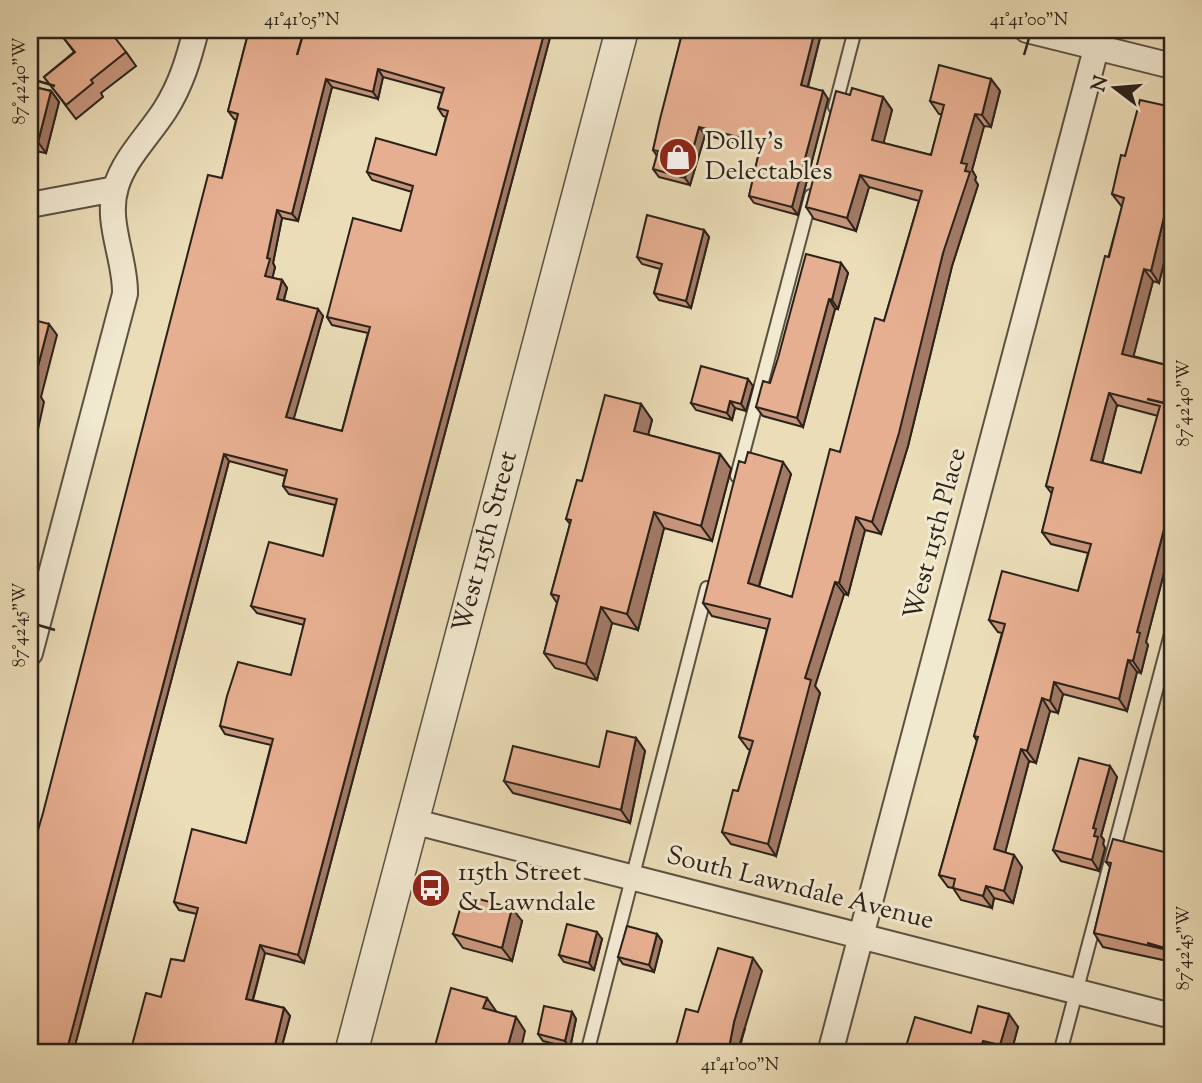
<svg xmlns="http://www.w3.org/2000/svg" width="1202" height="1083" font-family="'Sorts Mill Goudy',serif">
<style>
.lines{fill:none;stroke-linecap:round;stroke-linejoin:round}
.service-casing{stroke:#5b5142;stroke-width:16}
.minor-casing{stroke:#5b5142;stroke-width:28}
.tertiary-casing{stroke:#5b5142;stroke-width:35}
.service{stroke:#f2e9d1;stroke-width:12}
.minor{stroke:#f2e9d1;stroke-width:24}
.tertiary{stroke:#f2e9d1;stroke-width:32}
.wall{fill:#c7967d;stroke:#2b221a;stroke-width:2;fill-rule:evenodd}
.shaded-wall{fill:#a27a66;stroke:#2b221a;stroke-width:2}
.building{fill:#e7af91;stroke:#2b221a;stroke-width:2;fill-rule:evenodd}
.ticks{fill:none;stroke:#2b221a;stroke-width:2.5}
.labels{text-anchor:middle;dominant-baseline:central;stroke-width:6;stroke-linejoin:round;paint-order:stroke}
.poi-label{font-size:26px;fill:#2b221a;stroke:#f2e9d1;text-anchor:start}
.street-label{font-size:26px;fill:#2b221a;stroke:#f2e9d1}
.neatline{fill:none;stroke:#2b221a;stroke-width:2.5}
.ticks-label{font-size:18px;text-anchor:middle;fill:#2b221a}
</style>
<rect width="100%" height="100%" fill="#ebddb8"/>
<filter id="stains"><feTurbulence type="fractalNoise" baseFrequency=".00286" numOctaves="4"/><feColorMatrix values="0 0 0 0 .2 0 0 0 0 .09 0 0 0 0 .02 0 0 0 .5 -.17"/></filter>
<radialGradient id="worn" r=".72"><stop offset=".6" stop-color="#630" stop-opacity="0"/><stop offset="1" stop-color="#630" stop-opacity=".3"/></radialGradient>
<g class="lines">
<g class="service-casing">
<path id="service" d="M835,107L855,30
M737,476L811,196
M587,1053L707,588
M1060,1053L1172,630"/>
</g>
<g class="minor-casing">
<path id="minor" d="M1027,30L1172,66
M30,205L115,189
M30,653L125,294C126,259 105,222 116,187C124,159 149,135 165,110C181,85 189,58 196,30
M412,821L1172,1016
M830,1053L1101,30"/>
</g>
<g class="tertiary-casing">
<path id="tertiary" d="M351,1053L622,30"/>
</g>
<use href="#service" class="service"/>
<use href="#minor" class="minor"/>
<use href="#tertiary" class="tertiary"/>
</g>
<path class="wall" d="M249,30H552L304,963L265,953L253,1000L284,1008L290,1016L280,1053H130L161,997L184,961L197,914L179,910L174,902L246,843L271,745L225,734L220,726L291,675L304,625L257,613L251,606L323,556L335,505L289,494L283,486L285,476L229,461L73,1053H30L222,178L236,120L234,119L228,111ZM383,77L442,93L438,108L443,116L446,117L436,155L367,172L372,180L412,192L401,231L327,317L332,325L368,333L342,431L293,419L323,316L284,300L287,288L282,280L272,278L275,267L273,263L282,218L298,221L332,87L378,99Z
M683,30H822L808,87L828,99L798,215L754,203L749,196L760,149L705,135L690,185L659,177L653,169L657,156L653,150Z
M62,36L126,52L136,66L101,93L103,97L76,119L44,77L74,52Z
M991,79L1000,91L991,127L984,126L972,170L976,177L975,180L978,185L952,266L908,446L881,534L865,530L848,595L844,594L815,686L820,693L776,856L731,844L722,832L738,791L750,750L748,749L739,737L767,629L712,616L703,603L791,474L759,587L792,597L840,452L884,321L919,201L869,187L856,231L814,219L806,207L850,95L883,97L892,110L883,143L931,155L942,114H939L930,101Z
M30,86L51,91L59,102L46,153L30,150Z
M1172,107V230L1159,283L1153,281L1133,356L1170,366L1172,358V542L1146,642L1148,645L1141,673L1137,672L1127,711L1063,694L1058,713L1050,711L1036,763L1029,761L1005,852L1022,867L1013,903L994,898L992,908L961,900L953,888L948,887L939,875L977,741L974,736L1002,633L998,632L989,620L1078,591L1088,553L1051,544L1042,532L1052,494L1046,486L1122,207L1112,194L1125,156ZM1117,405L1158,416L1141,473L1102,463Z
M704,230L709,237L691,308L659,300L654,293L660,269L642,264L637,257Z
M841,263L848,273L838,309H835L803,427L763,416L756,407Z
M753,386L746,411L735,408L732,420L696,410L691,403Z
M641,404L652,420L648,435L720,454L731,469L712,541L664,528L638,630L612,623L597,680L555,668L544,653L557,603L551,594L570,524L566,519L582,481Z
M636,738L645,751L630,823L513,793L504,781L599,767Z
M1117,777L1101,836L1104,840L1103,844L1105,848L1099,871L1061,861L1053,850Z
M1172,854V962L1103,947L1094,933L1110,867L1106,862Z
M522,921L512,961L463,948L453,934Z
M657,934L662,941L654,972L623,964L618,957Z
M602,939L594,970L564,962L559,955Z
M572,1012L576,1019L570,1048L543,1041L538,1034Z
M1018,1027L1011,1053H904L971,1033Z"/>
<path class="shaded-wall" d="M545,30H552L304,963L298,955Z
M815,30H822L806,93L801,85Z
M378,69L383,77L378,99L373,92Z
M326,79L332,87L298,221L292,214Z
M991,79L1000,91L991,127L982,115Z
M51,91L59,102L46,153L38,142Z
M823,91L828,99L798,215L792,207Z
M883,97L892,110L881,153L872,140Z
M975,114L984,126L972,170L976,177L975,180L978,185L952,266L908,446L881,534L872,522L943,253L961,163Z
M699,127L705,135L690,185L685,178Z
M860,175L869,187L856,231L847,218Z
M1172,184V230L1159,283L1151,271Z
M277,210L282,218L273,263L275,267L271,284L265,276L267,258Z
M704,230L709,237L691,308L686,301Z
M841,263L848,273L838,309L832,300Z
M1144,269L1153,281L1131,366L1122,354Z
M30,270L38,281L30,315Z
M282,280L287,288L282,306L277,299Z
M829,299L835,309L803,427L797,418Z
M318,309L323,316L292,425L286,417Z
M49,324L57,335L41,397L44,402L30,466V419L32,389Z
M748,379L753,386L746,411L741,404Z
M1109,393L1117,405L1100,472L1091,460Z
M730,401L735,408L732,420L727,413Z
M641,404L652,420L645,447L634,431Z
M224,454L229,461L73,1053H66Z
M720,454L731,469L712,541L701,526Z
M783,462L791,474L756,596L748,583Z
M654,512L664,528L638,630L627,614Z
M1168,514L1172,521V542L1146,642L1148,645L1141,673L1133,661L1137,632Z
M856,517L865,530L848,595L839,583Z
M835,582L844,594L815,686L820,693L776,856L768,844L805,678Z
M601,607L612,623L597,680L586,664Z
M1128,660L1137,672L1127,711L1119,699Z
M1054,682L1063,694L1058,713L1050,701Z
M1042,698L1050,711L1036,763L1027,751Z
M636,738L645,751L630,823L621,810Z
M1021,749L1029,761L1003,861L994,849Z
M1110,766L1117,777L1101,836L1104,840L1103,844L1105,848L1099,871L1092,860L1094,836L1093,828Z
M1014,855L1022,867L1013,903L1004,891Z
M986,886L994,898L992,908L983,896Z
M512,908L522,921L512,961L502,948Z
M597,932L602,939L594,970L589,963Z
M657,934L662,941L654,972L649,965Z
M260,945L265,953L251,1006L246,999Z
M753,958L762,971L743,1034L739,1053H728L734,1022Z
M487,998L496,1011L493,1022L483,1008Z
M284,1008L290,1016L280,1053H273Z
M572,1012L576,1019L570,1048L565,1041Z
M1009,1014L1018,1027L1011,1053H1006L1000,1045Z
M516,1017L525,1031L520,1053H506Z
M983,1041L991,1053H979Z"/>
<path class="building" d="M70,30H109L126,52L91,80L93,83L66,105L44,77L75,52L62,36Z
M249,30H545L298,955L260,945L246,999L284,1008L273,1053H130L146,993L161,997L171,959L184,961L198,908L174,902L192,829L246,843L273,739L220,726L227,696L238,662L291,675L305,619L251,606L269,542L323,556L337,499L283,486L287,470L224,454L66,1053H30V858L43,813L208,175L222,178L238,114L228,111ZM378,69L444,88L438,108L448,111L436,155L376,138L367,172L413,186L401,231L353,218L327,317L370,327L342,431L286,417L318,309L277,299L282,280L265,276L270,259L267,258L277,210L292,214L326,79L373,92Z
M683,30H815L801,85L823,91L792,207L749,196L761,143L699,127L685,178L653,169L658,151L653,150L660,119Z
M939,65L991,79L982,115L975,114L961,163L967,164L965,171L970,172L943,253L899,433L872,522L856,517L839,583L835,582L805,678L811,680L768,844L722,832L733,790L738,791L753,741L739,737L770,619L703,603L739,461L745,463L748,452L783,462L748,583L792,597L830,449L840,452L875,318L884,321L922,191L860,175L847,218L806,207L836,91L850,95L852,88L883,97L872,140L931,155L944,105L930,101Z
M30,86L51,91L38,142L30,140Z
M1140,100L1172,107V184L1151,271L1144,269L1122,354L1170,366L1172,358V515L1168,514L1137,632L1140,633L1133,661L1128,660L1119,699L1054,682L1050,701L1042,698L1027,751L1021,749L994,849L1014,855L1004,891L986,886L983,896L953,888L955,879L939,875L978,737L974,736L1005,624L989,620L1002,571L1078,591L1091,544L1042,532L1053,488L1046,486L1105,256L1109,257L1124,198L1112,194L1121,155L1125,156ZM1109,393L1160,406L1141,473L1091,460Z
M647,215L704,230L686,301L654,293L662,264L637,257Z
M806,254L841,263L832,300L829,299L797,418L756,407L763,381L770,383L778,358Z
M30,319L49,324L32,389L36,391L30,419Z
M701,366L748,379L741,404L730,401L727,413L691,403Z
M605,395L641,404L634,431L720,454L701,526L654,512L627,614L601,607L586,664L544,653L559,596L551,594L571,520L566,519L577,480L582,481Z
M607,731L636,738L621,810L504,781L513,746L599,767Z
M1079,758L1110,766L1093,828L1096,829L1094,836L1098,837L1092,860L1053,850Z
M1113,839L1172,854V951L1094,933L1111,863L1106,862Z
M464,895L512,908L502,948L453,934Z
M567,924L597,932L589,963L559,955Z
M627,926L657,934L649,965L618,957Z
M718,948L753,958L734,1022L728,1053H715L700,1050L699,1053H674L686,1009L698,1012Z
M451,988L487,998L483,1008L516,1017L506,1053H427L429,1044L435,1046Z
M544,1006L572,1012L565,1041L538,1034Z
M978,1006L1009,1014L1000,1045L983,1041L979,1053H904L915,1017L971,1033Z"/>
<path class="ticks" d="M297,55L302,38M1024,55L1029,38M38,81L55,86M1147,399L1164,403M38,625L55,630M1147,943L1164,948M740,1044L745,1028"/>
<defs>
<g id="shop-disc" transform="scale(2.0125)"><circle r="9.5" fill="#8f2418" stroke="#f2e9d1"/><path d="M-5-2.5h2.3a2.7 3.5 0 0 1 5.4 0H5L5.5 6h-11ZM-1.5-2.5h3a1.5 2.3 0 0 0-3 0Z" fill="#fff"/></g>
<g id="bus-disc" transform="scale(2.0125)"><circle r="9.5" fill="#8f2418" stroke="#f2e9d1"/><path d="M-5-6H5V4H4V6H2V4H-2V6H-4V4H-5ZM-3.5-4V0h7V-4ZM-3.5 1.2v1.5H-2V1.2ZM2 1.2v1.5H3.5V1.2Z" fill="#fff"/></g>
</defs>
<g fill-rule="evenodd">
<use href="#shop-disc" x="678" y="157"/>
<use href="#bus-disc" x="431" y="888"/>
</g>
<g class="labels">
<g class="poi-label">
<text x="705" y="142">Dolly’s<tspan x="705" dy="30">Delectables</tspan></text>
<text x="458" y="873">115th Street<tspan x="458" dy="30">&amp; Lawndale</tspan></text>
</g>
<g class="street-label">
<text transform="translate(936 534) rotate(-75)">West 115th Place</text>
<text transform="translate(486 542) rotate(-75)">West 115th Street</text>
<text transform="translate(800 889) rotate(14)">South Lawndale Avenue</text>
</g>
</g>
<rect width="1202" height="1083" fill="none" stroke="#ebddb8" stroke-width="77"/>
<g transform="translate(1115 88) rotate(286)" stroke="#f2e9d1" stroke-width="5" paint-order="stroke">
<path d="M0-5L12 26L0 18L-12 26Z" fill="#2b221a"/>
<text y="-10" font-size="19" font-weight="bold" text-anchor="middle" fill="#2b221a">N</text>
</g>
<rect x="38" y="38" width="1126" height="1006" class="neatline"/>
<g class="ticks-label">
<text x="302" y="25">41°41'05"N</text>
<text x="1029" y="25">41°41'00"N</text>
<text transform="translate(19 81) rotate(-90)" y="6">87°42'40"W</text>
<text transform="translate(1183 403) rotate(-90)" y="6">87°42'40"W</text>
<text transform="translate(19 625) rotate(-90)" y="6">87°42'45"W</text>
<text transform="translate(1183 948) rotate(-90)" y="6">87°42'45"W</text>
<text x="740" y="1070">41°41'00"N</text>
</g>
<rect width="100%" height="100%" filter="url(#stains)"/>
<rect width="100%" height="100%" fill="url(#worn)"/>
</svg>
